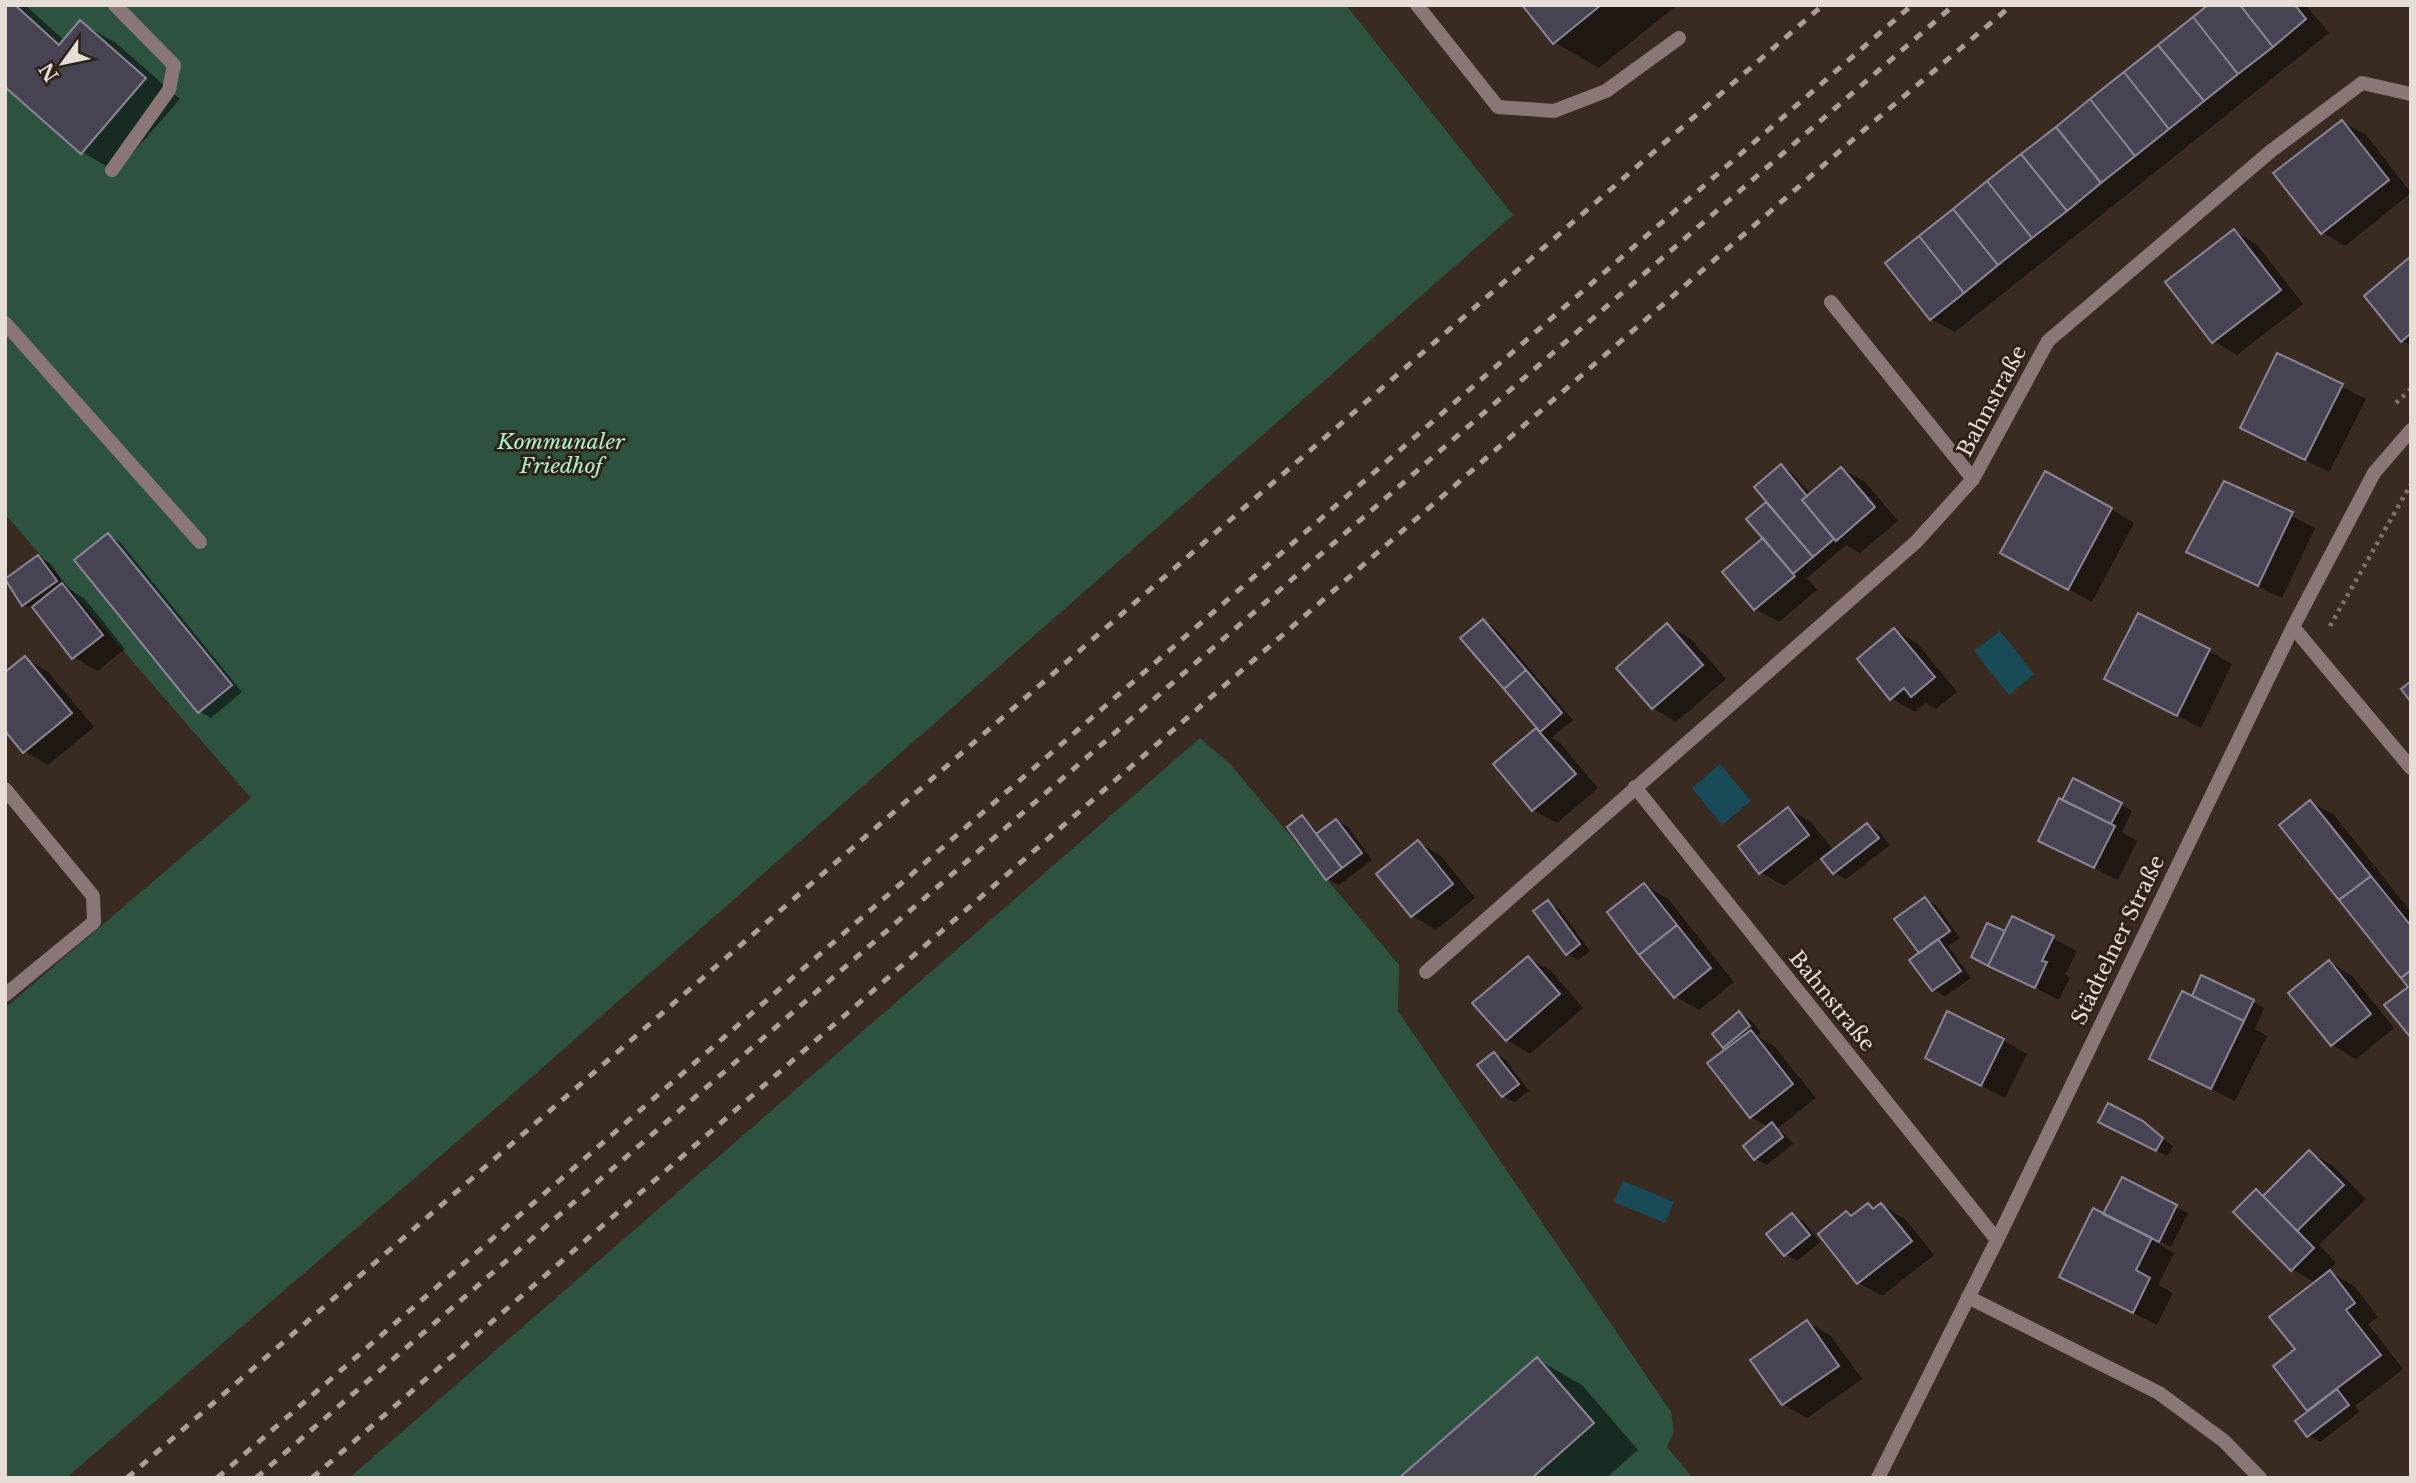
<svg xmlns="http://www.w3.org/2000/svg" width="2416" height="1483" font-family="'Libre Baskerville',serif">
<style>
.green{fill:#2e5240}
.water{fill:#184a58}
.shadow{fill:#0007}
.building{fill:#484352;stroke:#8a8596;stroke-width:2}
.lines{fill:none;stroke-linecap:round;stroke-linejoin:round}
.path{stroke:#7e726a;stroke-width:4.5;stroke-dasharray:3.5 5;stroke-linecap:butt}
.service{stroke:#8a7577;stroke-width:14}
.minor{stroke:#8a7577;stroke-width:14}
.tertiary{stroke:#8a7577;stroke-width:14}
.rail{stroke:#aba099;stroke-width:5;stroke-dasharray:9 9;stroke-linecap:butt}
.labels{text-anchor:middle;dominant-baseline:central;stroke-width:6;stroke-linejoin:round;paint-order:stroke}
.street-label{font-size:21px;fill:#e6ddd7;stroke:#2f2218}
.park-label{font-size:21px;font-style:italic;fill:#aaf1cc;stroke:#2f2218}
</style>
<rect width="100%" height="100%" fill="#392b22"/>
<path class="green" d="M5,5H1346L1513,215L517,1090L66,1478H5V1008L251,798L5,514Z
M1200,738L1230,764L1399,965L1398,1011L1671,1412L1674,1431L1667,1447L1693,1478H349Z"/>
<path class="water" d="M2000,631L2034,674L2009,695L1974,651Z
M1720,764L1751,801L1722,825L1692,788Z
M1623,1181L1674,1202L1665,1223L1614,1202Z"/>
<path class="shadow" d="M5,5H25L65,41L81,23L116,43L180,99L116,172L82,152Z
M1524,5H1677L1599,68L1554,42Z
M2211,5H2306L2329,33L1955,332L1931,319Z
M2342,122L2366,135L2411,193L2345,246L2322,232Z
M2234,231L2257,245L2303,304L2237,355L2214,341Z
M2411,259V345L2402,340Z
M2278,355L2366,399L2329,472L2242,428Z
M1781,466L1792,473L1811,495L1842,469L1865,482L1898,521L1860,553L1846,545L1807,578L1817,590L1779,622L1755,609L1765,538L1749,519L1769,502Z
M2225,483L2315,528L2282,598L2212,564Z
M2111,509L2134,523L2092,602L2026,566Z
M108,535L120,542L242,692L211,718L199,711Z
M38,557L50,563L68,588L85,599L125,649L97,671L74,657L37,610L23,605L6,581Z
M1483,621L1494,627L1573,720L1551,738L1560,743L1598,788L1557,823L1533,810L1536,730L1543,733L1462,638Z
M1667,625L1691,639L1726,679L1676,722L1653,708Z
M1894,630L1918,644L1957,692L1936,709L1925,703L1915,712L1891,698Z
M2209,651L2232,664L2201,728L2130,691Z
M25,658L48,672L94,727L48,765L24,751Z
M2310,802L2334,815L2411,912V1035L2410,987Z
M2121,804L2132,811L2122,832L2137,841L2118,880L2064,853Z
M1788,809L1811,822L1834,851L1867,825L1879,831L1890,845L1846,879L1834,873L1821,857L1784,886L1760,872Z
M1303,818L1320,833L1336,821L1348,827L1372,860L1339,885L1327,878Z
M1418,842L1441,856L1475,898L1436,930L1413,916L1379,874Z
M1644,885L1668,899L1734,982L1699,1010L1675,996Z
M1925,899L1936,905L1960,938L1948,946L1971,978L1945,996L1934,990L1921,954Z
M1548,903L1559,909L1590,951L1578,960L1567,953Z
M2013,918L2077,951L2065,975L2070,977L2059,1000L2002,971Z
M1528,958L1551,971L1583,1008L1530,1054L1507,1040Z
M2329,962L2352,976L2394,1028L2356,1059L2332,1045Z
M2202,1002H2253L2264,1008L2255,1029L2267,1036L2235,1101L2151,1058Z
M1740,1014L1751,1020L1761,1033L1757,1036L1774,1046L1816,1098L1778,1128L1793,1144L1767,1165L1756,1159L1768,1127L1751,1117L1728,1049L1724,1047Z
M2003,1040L2027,1054L2005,1098L1927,1058Z
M1495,1054L1506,1060L1529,1091L1514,1102L1503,1096Z
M2142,1123L2173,1146L2167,1156L2112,1127Z
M2310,1153L2333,1166L2366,1199L2319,1245L2336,1263L2328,1271L2354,1286L2378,1317L2368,1324L2403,1369L2355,1406L2359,1412L2320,1442L2308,1435L2311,1411L2297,1349L2316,1283L2292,1269L2256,1192L2265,1197Z
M2122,1180L2188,1213L2171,1247L2156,1239L2155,1242L2174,1253L2158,1285L2173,1293L2157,1325L2061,1276L2104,1216Z
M1868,1205L1876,1209L1881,1205L1905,1219L1934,1255L1882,1296L1859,1283L1847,1213L1853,1216Z
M1793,1215L1804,1222L1820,1242L1797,1261L1785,1254Z
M1807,1322L1831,1336L1862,1379L1807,1418L1783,1404Z
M1537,1359L1582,1385L1638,1450L1606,1478H1402Z"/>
<path class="building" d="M5,5H15L59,45L80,20L146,78L81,154L5,87Z
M1522,5H1601L1553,44Z
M2208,5H2240L2273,47L2238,74L2193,17Z
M2240,5H2295L2306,19L2273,47Z
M2193,17L2238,74L2204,101L2158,45Z
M2158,45L2204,101L2169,129L2124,72Z
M2124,72L2169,129L2135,156L2090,99Z
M2090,99L2135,156L2101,183L2056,127Z
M2342,120L2389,180L2321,234L2273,173Z
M2056,127L2101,183L2067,211L2021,154Z
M2021,154L2067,211L2032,238L1987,181Z
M1987,181L2032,238L1998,265L1953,209Z
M1953,209L1998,265L1964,293L1919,236Z
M2234,229L2281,290L2212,343L2165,282Z
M1919,236L1964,293L1930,320L1885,263Z
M2411,256V333L2401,342L2364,296Z
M2277,353L2343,384L2305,460L2240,428Z
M1781,464L1807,496L1802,500L1834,539L1813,557L1754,487Z
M1841,467L1875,507L1836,541L1802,500Z
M2045,471L2112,508L2068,590L2000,553Z
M2224,481L2293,512L2258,586L2186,552Z
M1766,502L1813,557L1793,574L1746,519Z
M108,533L232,685L198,713L74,560Z
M1763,538L1795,576L1754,610L1722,572Z
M38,555L57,581L22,606L5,579Z
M62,583L103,635L72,659L32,607Z
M2138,613L2210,649L2177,716L2104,679Z
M1483,619L1526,670L1504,689L1460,638Z
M1667,623L1703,665L1652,709L1616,668Z
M1894,628L1935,677L1911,697L1904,688L1890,700L1857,659Z
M25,656L72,713L23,753L5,731V672Z
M1526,670L1562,713L1540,732L1504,689Z
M2411,681V702L2401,689Z
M1536,728L1576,774L1532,811L1493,764Z
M2073,778L2122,803L2111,824L2062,800Z
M2059,798L2115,826L2094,868L2038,841Z
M2310,800L2371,876L2339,900L2279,825Z
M1788,807L1809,835L1759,874L1738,846Z
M1302,815L1342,868L1326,880L1287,827Z
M1336,819L1362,853L1342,868L1316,834Z
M1867,823L1879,838L1833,874L1821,859Z
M1418,840L1453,884L1411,917L1376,874Z
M2371,876L2411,926V970L2401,978L2339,900Z
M1644,883L1677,925L1639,955L1607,912Z
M1925,897L1950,931L1919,953L1894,919Z
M1548,900L1580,944L1566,955L1533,911Z
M2012,916L2054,936L2042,961L2047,962L2035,988L1988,966Z
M1987,923L2005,931L1988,966L1971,957Z
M1677,925L1711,968L1674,998L1639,955Z
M1938,939L1961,971L1932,991L1909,960Z
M1528,956L1560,994L1506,1041L1472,1003Z
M2329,960L2371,1014L2331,1046L2288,993Z
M2411,970V1038L2384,1005L2408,987L2401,978Z
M2201,975L2254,1000L2244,1021L2192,996Z
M2182,991L2244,1021L2211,1089L2149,1059Z
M1739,1011L1750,1026L1723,1048L1712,1034Z
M1947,1011L2004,1039L1981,1086L1925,1058Z
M1751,1030L1793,1084L1750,1118L1707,1063Z
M1494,1052L1519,1084L1502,1097L1477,1065Z
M2108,1103L2143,1121L2163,1138L2156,1151L2098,1122Z
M1772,1122L1783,1137L1754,1160L1743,1146Z
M2309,1150L2344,1185L2297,1231L2263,1196Z
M2122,1177L2177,1205L2159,1242L2103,1214Z
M2256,1189L2314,1248L2291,1271L2233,1212Z
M1868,1203L1873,1209L1881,1203L1912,1241L1857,1284L1818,1234L1846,1211L1851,1216Z
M2093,1208L2152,1238L2136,1270L2150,1278L2133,1313L2059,1277Z
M1792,1213L1810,1235L1784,1256L1766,1234Z
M2330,1270L2355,1303L2346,1310L2381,1355L2307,1411L2273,1366L2295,1349L2269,1317Z
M1807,1320L1839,1366L1782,1405L1750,1360Z
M1537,1357L1594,1423L1532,1478H1399Z
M2337,1389L2349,1405L2307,1437L2295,1421Z"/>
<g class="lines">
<path class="path" d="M2396,403L2411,389
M2330,626L2411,484"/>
<path class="service" d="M1417,5L1498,107L1554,111L1606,91L1679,38
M112,170L169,90L174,65L115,5
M1831,302L1973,479
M5,323L200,542
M5,789L93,896L94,922L5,995"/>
<path class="minor" d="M2293,627L2411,768
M1635,787L1997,1240
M1426,972L1916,542L1973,479L2048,341L2271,151L2362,83L2411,94
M1968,1297L2159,1393L2224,1441L2260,1478"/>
<path class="tertiary" d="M1878,1478L1997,1240L2293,627L2374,473L2411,430"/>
<path class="rail" d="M127,1478L1823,5
M217,1478L1912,5
M256,1478L1954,5
M312,1478L1864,130L2012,5"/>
</g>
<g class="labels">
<g class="street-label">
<text transform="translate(1992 401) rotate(-62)">Bahnstraße</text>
<text transform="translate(2118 940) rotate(-64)">Städtelner Straße</text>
<text transform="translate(1832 1001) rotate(51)">Bahnstraße</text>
</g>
<g class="park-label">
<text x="561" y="442">Kommunaler<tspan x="561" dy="24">Friedhof</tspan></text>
</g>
</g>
<rect width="2416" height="1483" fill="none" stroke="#e6ddd7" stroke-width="14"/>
<g transform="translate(63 63) rotate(237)" stroke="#2f2218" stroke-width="5" paint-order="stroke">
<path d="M0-5L12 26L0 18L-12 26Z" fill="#e6ddd7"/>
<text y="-10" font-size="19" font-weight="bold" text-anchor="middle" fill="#e6ddd7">N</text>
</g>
</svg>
